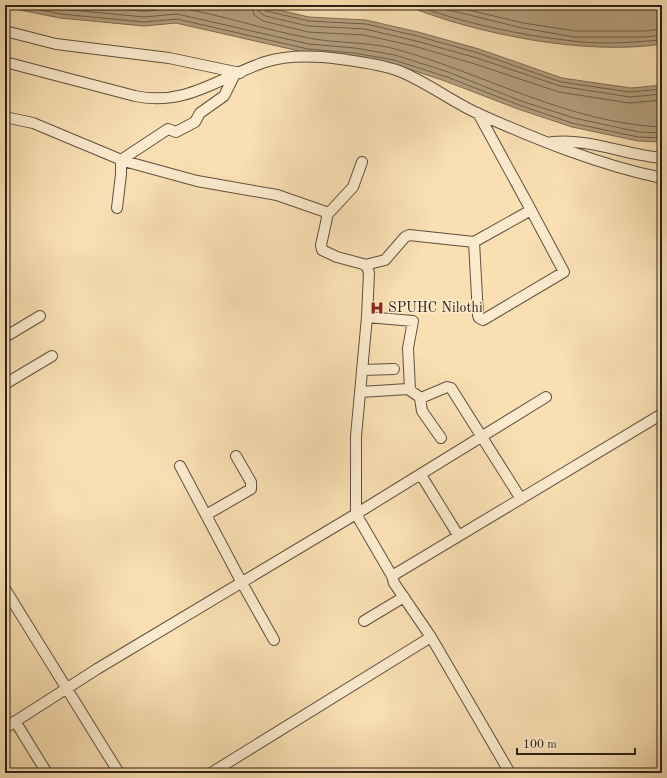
<svg xmlns="http://www.w3.org/2000/svg" width="667" height="778" font-family="'Old Standard TT',serif">
<style>
.water{fill:#b49e7e;stroke:#7e6c55}
.lines{fill:none;stroke-linecap:round;stroke-linejoin:round}
.shore{stroke:#705f4b;stroke-width:1}
.minor-casing{stroke:#60503e;stroke-width:12}
.minor{stroke:#fbeacd;stroke-width:10}
.labels{text-anchor:middle;dominant-baseline:central;stroke-width:3;stroke-linejoin:round;paint-order:stroke}
.poi-label{font-size:14px;fill:#2d2018;stroke:#fbeacd;text-anchor:start}
</style>
<rect width="100%" height="100%" fill="#f9dfb2"/>
<filter id="stains"><feTurbulence type="fractalNoise" baseFrequency=".005" numOctaves="4"/><feColorMatrix values="0 0 0 0 .2 0 0 0 0 .09 0 0 0 0 .02 0 0 0 .5 -.17"/></filter>
<radialGradient id="worn" r=".72"><stop offset=".6" stop-color="#630" stop-opacity="0"/><stop offset="1" stop-color="#630" stop-opacity=".3"/></radialGradient>
<path class="water" d="M5,5H257L309,17L366,20L418,32L479,49L562,78L631,88L662,85V142L638,141L572,127L518,109L445,81L394,64L308,53L176,23L144,26L60,18L5,7Z
M405,5H662V44C587,56 475,34 405,5Z"/>
<g class="lines">
<path class="shore" d="M16,5L61,14L144,22L177,19L308,49L354,53L394,60L447,77L519,105L572,123L638,137L662,138
M42,5L61,9L144,17L177,14L309,44L355,48L395,55L448,72L521,101L574,118L639,132L662,133
M82,5C102,7 123,10 143,11C154,12 167,6 179,8C223,15 265,30 309,38C338,44 369,41 399,50C487,75 569,123 662,127
M251,5L254,15L263,21L308,32L364,35L414,46L475,64L559,92L629,103L662,100
M257,5L259,12L265,16L308,26L365,29L416,41L477,58L560,86L630,97L662,94
M262,5L266,11L309,21L366,24L417,36L478,53L561,82L630,92L662,89
M415,5C461,23 525,36 573,41C603,45 633,42 662,40
M429,5L522,28L575,37H645L662,35
M448,5L523,23L575,31H645L662,29"/>
<g class="minor-casing">
<path id="minor" d="M5,31L56,44L169,58L240,73
M5,62L135,96C186,107 220,77 265,62C287,55 317,56 340,59C360,62 380,64 399,71C427,82 452,102 479,114C538,140 599,165 662,178
M5,117L33,123L124,161L197,181L277,195L326,212L327,218L321,245L322,250L337,257L363,264L367,267L369,273L367,317L356,436V514L392,576
M552,142C589,138 625,155 662,158
M117,208L121,174V160L168,129L176,132L195,122L200,113L224,96L234,76
M327,215L353,187L362,162
M474,242L478,315L479,318L483,320L564,272L531,210
M365,265L385,260L405,237L409,235L474,242L531,210L478,113
M367,317L413,321L408,348L410,390
M5,337L40,316
M362,370L394,369
M5,384L52,356
M360,392L408,389L421,398L447,387L451,388L521,499
M420,398L422,411L441,438
M180,466L242,583L274,640
M421,475L458,535
M206,515L251,489V482L236,456
M5,589L119,773
M364,621L404,597
M15,721L47,773
M5,728L97,669L356,514L546,397
M211,773L431,637
M510,773L431,637L394,583L392,576L662,414"/>
</g>
<use href="#minor" class="minor"/>
</g>
<defs>
<g id="hospital-bare" transform="scale(1.08)"><path d="M-5-5h3v3.5h4V-5h3V5h-3V1.5h-4V5h-3Z" fill="#8f2418" stroke="#fbeacd" stroke-width="2.5" paint-order="stroke"/></g>
</defs>
<g fill-rule="evenodd">
<use href="#hospital-bare" x="377" y="308"/>
</g>
<g class="labels">
<g class="poi-label">
<text x="388" y="308">SPUHC Nilothi</text>
</g>
</g>
<rect width="667" height="778" fill="none" stroke="#f9dfb2" stroke-width="20"/>
<rect x="6" y="6" width="655" height="766" fill="none" stroke="#2d2018" stroke-width="2"/>
<rect x="10" y="10" width="647" height="758" fill="none" stroke="#2d2018"/>
<path d="M517 748v6h118v-6" fill="none" stroke="#2d2018" stroke-width="2"/>
<text x="523" y="748" font-size="12" fill="#2d2018" stroke="#fbeacd" stroke-width="3" paint-order="stroke">100 m</text>
<rect width="100%" height="100%" filter="url(#stains)"/>
<rect width="100%" height="100%" fill="url(#worn)"/>
</svg>
